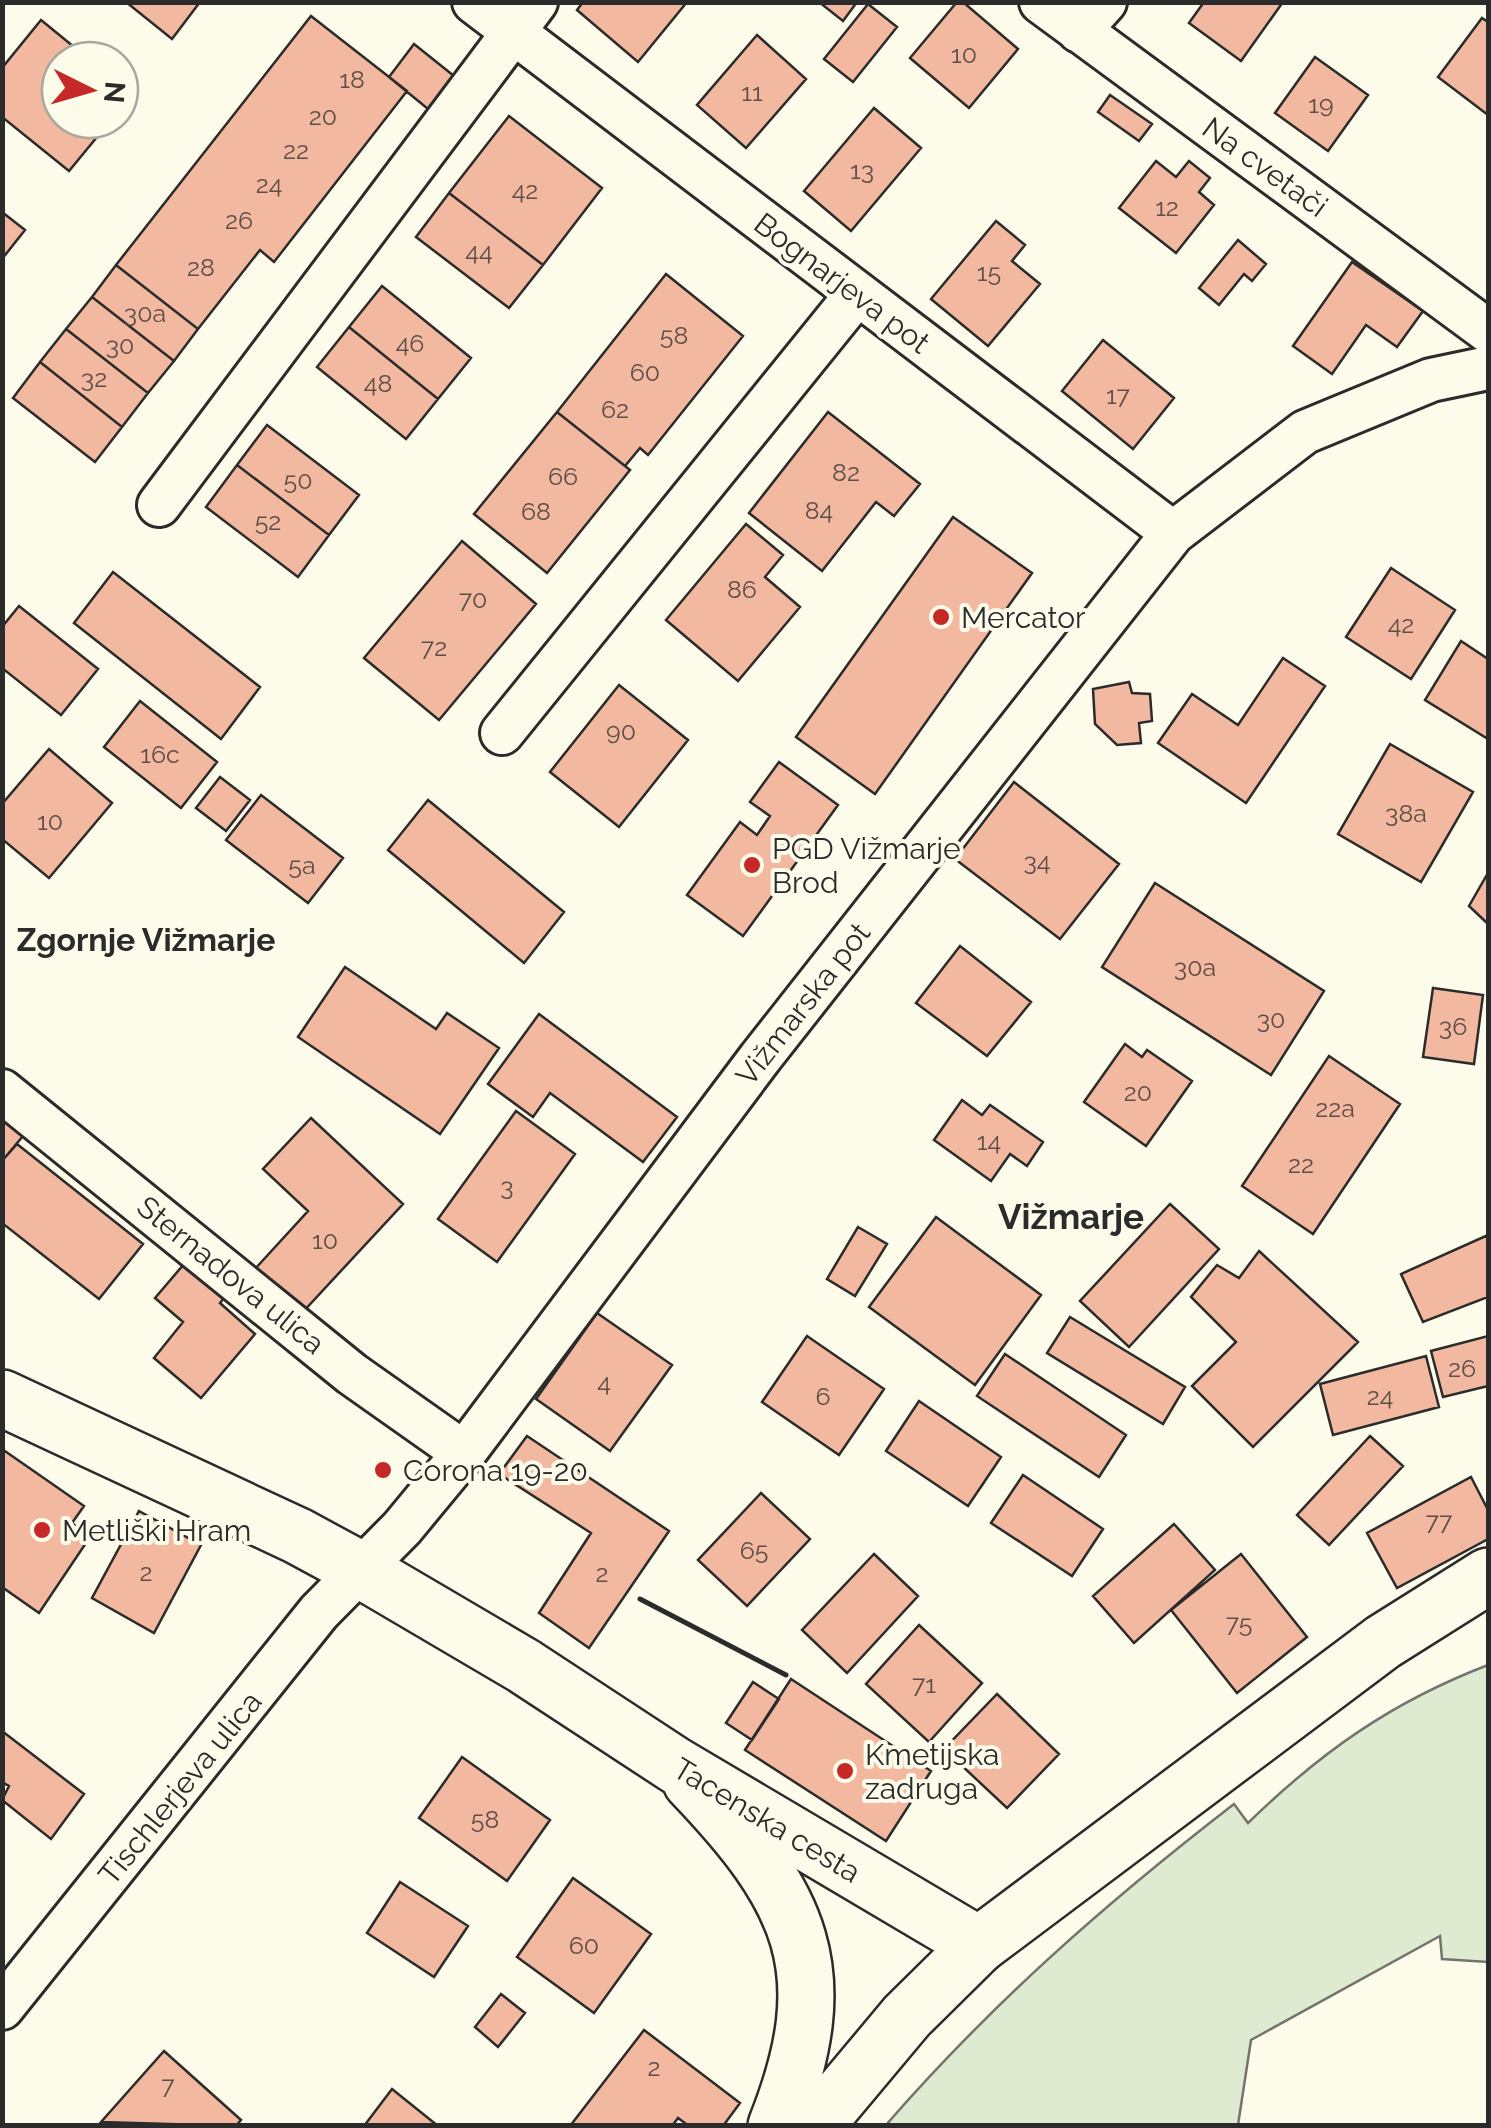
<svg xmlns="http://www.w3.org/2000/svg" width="1491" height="2128" font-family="Raleway,sans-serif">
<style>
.green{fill:#deebd1;stroke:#74746e;stroke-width:2.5}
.building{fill:#f2b8a0;stroke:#2b2b2b;stroke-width:2.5}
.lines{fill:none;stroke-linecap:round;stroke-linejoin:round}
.minor-casing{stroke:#2b2b2b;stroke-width:48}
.tertiary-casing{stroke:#2b2b2b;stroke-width:60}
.secondary-casing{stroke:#2b2b2b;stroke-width:60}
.minor{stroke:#fdfbea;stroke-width:42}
.tertiary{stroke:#fdfbea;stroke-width:55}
.secondary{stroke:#fdfbea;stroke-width:55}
.wall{stroke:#2b2b2b;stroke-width:5}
.poi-dot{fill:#c62828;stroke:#fdfbea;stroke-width:4}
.labels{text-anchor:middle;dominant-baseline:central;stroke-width:8;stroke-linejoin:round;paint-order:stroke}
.number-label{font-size:25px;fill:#5d4e48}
.street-label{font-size:30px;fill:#2b2b2b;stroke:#fdfbea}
.poi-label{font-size:30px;fill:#2b2b2b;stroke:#fdfbea;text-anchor:start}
.neighbourhood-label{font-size:32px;font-weight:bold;fill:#2b2b2b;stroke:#fdfbea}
.quarter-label{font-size:35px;font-weight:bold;fill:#2b2b2b;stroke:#fdfbea}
</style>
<rect width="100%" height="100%" fill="#fdfbea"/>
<path class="green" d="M1488,1665V1962L1442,1959L1440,1936L1251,2040L1238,2125H886C992,2003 1106,1903 1234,1804L1248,1823C1322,1751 1392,1702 1488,1665Z"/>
<path class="building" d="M126,2H200L172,39Z
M583,2H687L638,62L577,10Z
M819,2H857L843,21Z
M957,2H963L1018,49L969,108L910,58Z
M1204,2H1283L1241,61L1189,23Z
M868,4L897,27L853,82L824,59Z
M311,16L407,91L274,262L260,250L198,329L116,265Z
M1482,18L1488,22V115L1438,77Z
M41,20L90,60H60V120H111L69,171L2,117V68Z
M757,35L806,79L746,148L697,105Z
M414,44L454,76L428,109L389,77Z
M1315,57L1368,95L1328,151L1275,113Z
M1110,95L1152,124L1139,141L1098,112Z
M874,108L921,148L851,231L804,191Z
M509,116L602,188L543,265L449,193Z
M1156,161L1176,177L1189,161L1210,178L1199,192L1214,205L1176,253L1119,208Z
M449,193L543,265L509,308L416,237Z
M2,212L25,230L2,259Z
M996,221L1025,245L1012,261L1040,284L988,346L931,299Z
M1238,240L1266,264L1252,281L1244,274L1219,305L1199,288Z
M1352,262L1423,311L1397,347L1366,325L1332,374L1293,346Z
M116,265L198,329L174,361L92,297Z
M666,274L743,336L648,455L640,448L625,466L557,412Z
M382,286L471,358L438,399L349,327Z
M92,297L174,361L148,393L66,329Z
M349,327L438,399L406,439L317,367Z
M66,329L148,393L122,427L40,362Z
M1103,340L1174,398L1133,449L1062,391Z
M40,362L122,427L95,462L13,398Z
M557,412L630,470L547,573L474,514Z
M828,412L920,484L894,516L876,502L822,571L749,513Z
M267,425L359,495L329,535L237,465Z
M237,465L329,535L298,577L206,507Z
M953,517L1032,573L875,794L796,737Z
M746,524L783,555L765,577L800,607L738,681L666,620Z
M462,541L536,604L439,720L364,658Z
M1391,568L1455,610L1411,679L1346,637Z
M113,572L260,687L221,739L74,623Z
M19,606L98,669L61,715L2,668V627Z
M1461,641L1488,659V739L1425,700Z
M1283,658L1325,686L1246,803L1158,743L1192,694L1238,725Z
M1129,682L1132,693L1150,694L1152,721L1139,723L1141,743L1117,745L1095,724L1093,689Z
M619,685L688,740L619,827L550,772Z
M140,701L217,762L181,808L104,747Z
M1390,744L1473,792L1421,882L1338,834Z
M49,749L112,803L49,878L2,839V804Z
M779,762L838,805L743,936L687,895L740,822L757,835L770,816L750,802Z
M220,777L250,800L226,831L196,808Z
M1014,782L1119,864L1060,939L955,859Z
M261,795L343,858L308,903L226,840Z
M428,800L564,912L524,963L388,850Z
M1488,873V924L1469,906Z
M1155,883L1324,991L1271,1075L1102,967Z
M960,946L1031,1002L987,1056L916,1003Z
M345,967L436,1029L447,1013L499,1048L440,1134L298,1037Z
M1433,988L1483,995L1474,1064L1423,1057Z
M539,1014L677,1117L643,1162L550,1093L533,1117L488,1084Z
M1125,1044L1142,1057L1147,1050L1192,1081L1146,1146L1084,1102Z
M1329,1056L1400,1104L1313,1234L1242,1186Z
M962,1100L982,1115L990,1105L1043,1142L1027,1166L1010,1154L991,1181L934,1140Z
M516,1111L575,1154L497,1262L438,1219Z
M311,1118L403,1204L301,1314L254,1270L308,1211L263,1169Z
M2,1119L23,1136L2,1161Z
M17,1144L143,1244L99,1299L2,1223V1161Z
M1170,1204L1219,1249L1129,1347L1080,1301Z
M936,1217L1041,1295L975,1385L869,1307Z
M858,1227L887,1244L855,1296L827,1279Z
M1488,1235V1297L1423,1322L1401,1274Z
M1259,1251L1358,1342L1253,1447L1192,1386L1236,1342L1191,1297L1217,1265L1239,1278Z
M190,1257L230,1291L220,1303L255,1334L201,1398L154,1358L183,1322L155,1298Z
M597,1313L672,1365L610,1451L536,1399Z
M1070,1317L1185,1387L1163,1424L1047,1353Z
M807,1336L884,1389L839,1455L762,1402Z
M1488,1336V1386L1443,1397L1431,1351Z
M1005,1354L1126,1435L1099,1477L977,1396Z
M1426,1356L1439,1407L1333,1435L1320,1384Z
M919,1401L1001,1457L968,1506L886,1451Z
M527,1436L669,1531L589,1648L539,1613L591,1533L499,1474Z
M1370,1436L1403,1466L1329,1545L1297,1515Z
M2,1449L84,1506L72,1523L90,1537L39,1613L2,1587Z
M1023,1475L1103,1529L1072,1576L991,1523Z
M1471,1477L1488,1510V1539L1397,1588L1367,1533Z
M761,1493L810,1539L747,1606L698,1560Z
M139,1511L201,1545L154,1633L92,1598Z
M1174,1524L1215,1570L1134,1643L1093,1596Z
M874,1554L918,1596L847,1673L802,1630Z
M1241,1554L1307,1637L1237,1693L1171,1610Z
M919,1625L982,1683L929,1742L866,1684Z
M791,1679L931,1771L886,1841L745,1750Z
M753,1682L779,1699L752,1740L726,1723Z
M997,1694L1059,1754L1007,1808L944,1749Z
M2,1731L84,1794L51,1839L2,1800L9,1786L2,1782Z
M462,1757L550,1820L507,1881L419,1818Z
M573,1878L651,1934L594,2013L517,1957Z
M400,1882L468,1926L434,1977L367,1933Z
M501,1994L525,2013L498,2047L475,2027Z
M644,2030L740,2103L723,2126H689L678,2118L672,2126H570Z
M164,2051L241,2120L236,2126L101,2122Z
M392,2089L438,2126H364Z"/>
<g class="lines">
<g class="minor-casing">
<path id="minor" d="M474,2L1173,533
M1041,2L1488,331
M1079,31L1105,2
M159,505L536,2
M502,733L857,294
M2,1091L352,1374L464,1453
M2,2008L319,1612L402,1528L464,1453L760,1058L1173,533L1305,432L1431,380L1488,368"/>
</g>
<g class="tertiary-casing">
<path id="tertiary" d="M691,1782C801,1897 838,1970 776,2126
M815,2126L907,2016L979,1945"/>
</g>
<g class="secondary-casing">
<path id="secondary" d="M2,1398L298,1536L359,1569L524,1666L675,1765L979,1945L1383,1642L1488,1576"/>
</g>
<use href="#minor" class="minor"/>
<use href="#tertiary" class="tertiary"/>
<use href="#secondary" class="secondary"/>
<path class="wall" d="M640,1599L786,1675"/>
</g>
<g class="poi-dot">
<circle cx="941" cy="617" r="10"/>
<circle cx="752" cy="865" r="10"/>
<circle cx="383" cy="1470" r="10"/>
<circle cx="42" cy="1530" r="10"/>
<circle cx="845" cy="1771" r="10"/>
</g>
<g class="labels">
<g class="number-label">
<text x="964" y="54">10</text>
<text x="352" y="79">18</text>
<text x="752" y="92">11</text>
<text x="1321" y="104">19</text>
<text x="323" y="116">20</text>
<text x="296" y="150">22</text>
<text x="862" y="170">13</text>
<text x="269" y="184">24</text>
<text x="525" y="190">42</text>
<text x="1167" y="207">12</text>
<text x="239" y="220">26</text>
<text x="479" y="251">44</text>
<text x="201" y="267">28</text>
<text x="989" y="272">15</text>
<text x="145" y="313">30a</text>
<text x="674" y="335">58</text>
<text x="410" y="343">46</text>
<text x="120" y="345">30</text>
<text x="645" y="372">60</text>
<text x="94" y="378">32</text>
<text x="378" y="383">48</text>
<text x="1118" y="395">17</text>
<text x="615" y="409">62</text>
<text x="846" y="472">82</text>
<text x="563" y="476">66</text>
<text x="298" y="480">50</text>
<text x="819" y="510">84</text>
<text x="536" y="511">68</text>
<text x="268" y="521">52</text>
<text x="742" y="589">86</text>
<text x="473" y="599">70</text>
<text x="1401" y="624">42</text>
<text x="434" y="647">72</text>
<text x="621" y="731">90</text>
<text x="160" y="754">16c</text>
<text x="1406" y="813">38a</text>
<text x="50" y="821">10</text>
<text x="1037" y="861">34</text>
<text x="302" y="865">5a</text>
<text x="1195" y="967">30a</text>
<text x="1271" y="1019">30</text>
<text x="1453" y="1026">36</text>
<text x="1138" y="1092">20</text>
<text x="1335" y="1108">22a</text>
<text x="989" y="1141">14</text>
<text x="1301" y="1164">22</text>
<text x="507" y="1186">3</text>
<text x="325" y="1240">10</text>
<text x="1462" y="1368">26</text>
<text x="604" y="1382">4</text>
<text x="823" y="1396">6</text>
<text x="1380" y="1396">24</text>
<text x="1439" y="1521">77</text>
<text x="754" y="1550">65</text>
<text x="146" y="1572">2</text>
<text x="602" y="1573">2</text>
<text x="1239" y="1623">75</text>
<text x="924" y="1684">71</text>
<text x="485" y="1819">58</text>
<text x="584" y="1945">60</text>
<text x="654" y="2067">2</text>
<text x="168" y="2085">7</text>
</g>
<g class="street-label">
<text transform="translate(1265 167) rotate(36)">Na cvetači</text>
<text transform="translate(842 283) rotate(37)">Bognarjeva pot</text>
<text transform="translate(803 1004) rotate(-52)">Vižmarska pot</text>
<text transform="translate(231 1275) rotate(39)">Sternadova ulica</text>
<text transform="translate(180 1788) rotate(-51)">Tischlerjeva ulica</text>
<text transform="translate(767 1820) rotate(31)">Tacenska cesta</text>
</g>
<g class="poi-label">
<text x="961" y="617">Mercator</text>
<text x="772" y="848">PGD Vižmarje<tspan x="772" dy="34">Brod</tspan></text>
<text x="403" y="1470">Corona 19-20</text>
<text x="62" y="1530">Metliški Hram</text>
<text x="865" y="1754">Kmetijska<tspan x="865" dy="34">zadruga</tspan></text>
</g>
<g class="neighbourhood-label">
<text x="146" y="939">Zgornje Vižmarje</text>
</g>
<g class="quarter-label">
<text x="1071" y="1216">Vižmarje</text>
</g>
</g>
<rect width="1491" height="2128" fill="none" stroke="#2b2b2b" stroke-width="10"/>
<g transform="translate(90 90) rotate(95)"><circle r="48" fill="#fdfbea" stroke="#a9a89e" stroke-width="2.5"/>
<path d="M0-8L18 38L0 25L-18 38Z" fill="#c62828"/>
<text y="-15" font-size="28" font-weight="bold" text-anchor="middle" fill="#2b2b2b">N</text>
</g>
</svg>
